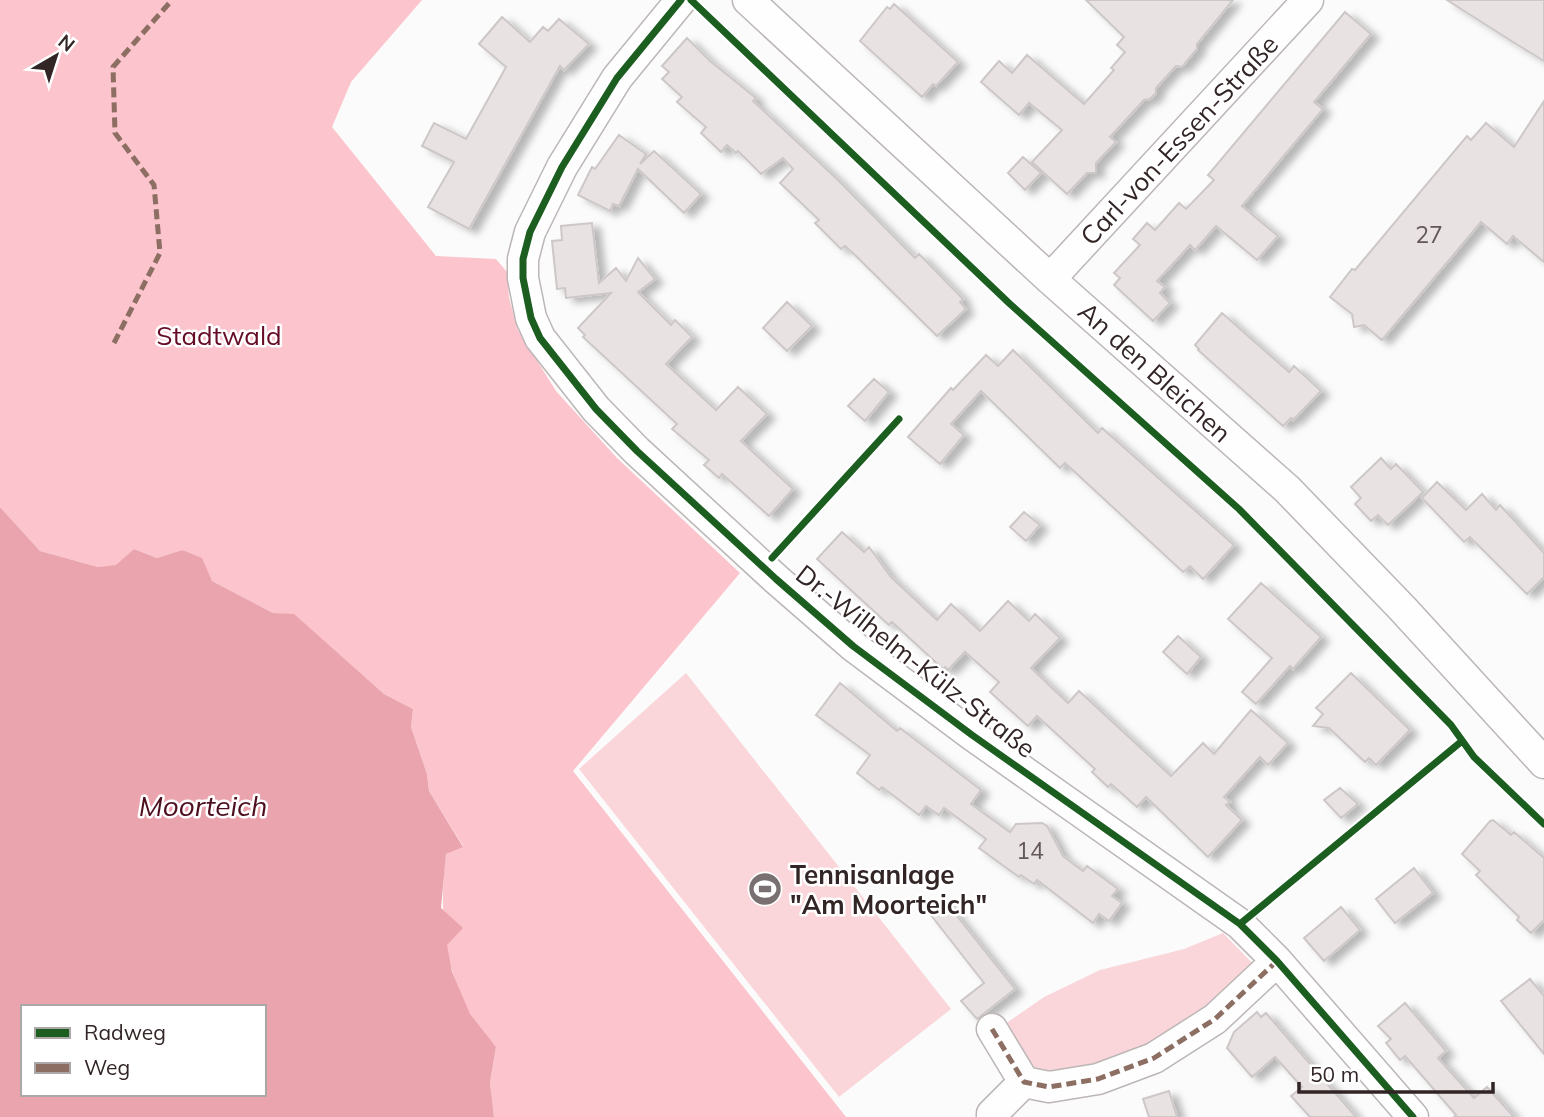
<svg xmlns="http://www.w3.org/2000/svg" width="1544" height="1117" font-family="Mulish,sans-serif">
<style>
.green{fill:#fad6da}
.forest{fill:#fcc4cc}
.water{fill:#e9a4ae;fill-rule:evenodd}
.building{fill:#e9e2e3;stroke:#cdc7c7;stroke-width:2;filter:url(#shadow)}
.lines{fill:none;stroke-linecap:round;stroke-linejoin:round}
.minor-casing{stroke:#bcb6b6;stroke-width:33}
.minor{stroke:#fefefe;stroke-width:30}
.quiet{stroke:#8d6e63;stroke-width:5;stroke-dasharray:10 5;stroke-linecap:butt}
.cycleway-casing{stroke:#fff;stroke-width:11}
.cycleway{stroke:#1b5e20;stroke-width:7}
.labels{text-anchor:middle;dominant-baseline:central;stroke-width:5;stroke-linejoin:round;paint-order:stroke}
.number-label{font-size:23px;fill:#635758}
.street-label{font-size:26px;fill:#322526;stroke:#fff}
.park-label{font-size:26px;fill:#660c26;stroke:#fff}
.poi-label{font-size:26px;font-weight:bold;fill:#322526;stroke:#fff;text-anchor:start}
.water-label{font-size:28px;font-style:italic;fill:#4d0f1e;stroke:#fff}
</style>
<defs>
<filter id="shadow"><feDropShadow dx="8" dy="4.5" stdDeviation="3.5" flood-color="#0004"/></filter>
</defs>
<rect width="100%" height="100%" fill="#fbfbfb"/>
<path class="green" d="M686,673L951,1009L839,1097L579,769Z
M1223,933L1259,970L1153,1054L1026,1079L998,1033L1008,1022L1044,997L1100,970L1184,949Z"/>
<path class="forest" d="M0,0H422L351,82L332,127L436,256L496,259L507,272L509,298L518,330L556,391L617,458L740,573L573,771L846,1117H494L490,1082L496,1047C487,1036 476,1025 469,1013C443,965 439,908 446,854L463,846L429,791L427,774L411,727L413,709L384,694L294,615L273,613L212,581L182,550L157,558L134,549L116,566L98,567L40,551L0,507Z"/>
<path class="water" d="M0,507L40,551L98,567L116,565L134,549L157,558L182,550L202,558L212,581L273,613L294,614L384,694L413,709L411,727L427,774L429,791L463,847L446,854L441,908L463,928L447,945L452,972L470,1014L496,1047L490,1082L494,1117H0ZM23,1007H264V1094H23Z"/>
<path class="building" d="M1086,0H1233L1197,44V49L1182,67L1176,66L1156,88V93L1150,99L1144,100L1110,137L1116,142L1096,163V173H1087L1067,194L1032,162L1062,130L1029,103L1019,115L981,82L999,61L1012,73L1027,55L1084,104L1114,70L1111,68L1125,52L1117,45L1124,37Z
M1447,0H1544V61L1513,42Z
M894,4L958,62L936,86L933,84L922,97L860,41L887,7L890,9Z
M1345,12L1371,34L1314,102L1323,109L1242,206L1278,236L1257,260L1216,226L1195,250L1190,245L1157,281L1165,287L1160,293L1170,303L1153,321L1114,285L1120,278L1114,273L1140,245L1133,239L1147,223L1155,230L1179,203L1186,209L1214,180L1208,175Z
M502,17L530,42L543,27L548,31L559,19L589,44L564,70L560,66L469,229L428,207L454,162L422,146L434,123L466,139L506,67L479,44Z
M687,38L710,61L756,98L753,101L837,179L915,258L919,254L963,299L960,302L966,309L937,336L857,257L845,246L841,249L815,223L819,220L780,183L793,169L783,158L761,174L738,151L736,153L727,145L721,152L701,133L706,127L677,102L682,97L662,79L669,72L662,66Z
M1544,101V262L1513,236L1507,244L1481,222L1382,340L1364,325L1354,327L1352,314L1330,297L1352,269L1355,270L1467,136L1471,140L1486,123L1514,147Z
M619,135L646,154L640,164L654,151L701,194L684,213L638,169L619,206L613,204L610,211L578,195L592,167L595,169Z
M1023,157L1041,173L1025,190L1008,173Z
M592,223L599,283L616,268L626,281L638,258L655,279L638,292L671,325L675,320L692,337L666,364L716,410L738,387L767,414L741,441L793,489L769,516L722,474L719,478L704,465L709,460L672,429L677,424L583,337L585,335L578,328L611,293L566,298L565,288L557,289L552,241L562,240L561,226Z
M787,302L812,326L787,351L763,328Z
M1222,313L1289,372L1294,366L1321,391L1293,420L1291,418L1283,426L1198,350L1199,349L1195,345Z
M1013,350L1098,433L1102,428L1234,545L1203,579L1190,566L1183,572L1065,463L1060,468L981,391L951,424L964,435L940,464L908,437L951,388L953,390L986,355L998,366Z
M874,379L889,392L865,421L848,406Z
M1381,458L1391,469L1396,464L1423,492L1388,525L1378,515L1371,521L1355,504L1361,498L1351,487Z
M1437,482L1466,510L1482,494L1496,510L1500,505L1544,553V577L1527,594L1470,537L1464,542L1422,498Z
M1024,512L1040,525L1026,541L1010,527Z
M842,532L864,552L869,547L891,577L937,620L951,604L980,631L1008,601L1029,621L1035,614L1060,638L1031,668L1068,703L1079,691L1171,776L1203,743L1214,754L1251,710L1288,743L1268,765L1260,757L1224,797L1230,802L1226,805L1242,820L1208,857L1146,797L1137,807L1111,784L1108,787L1092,772L1095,769L1037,716L1028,726L990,692L999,682L965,652L948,670L945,667L943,669L892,622L889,625L817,559Z
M1261,583L1321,637L1293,669L1290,666L1256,704L1242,692L1272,658L1228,619Z
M1178,636L1201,657L1187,674L1163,652Z
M1351,673L1410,730L1376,765L1369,758L1365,762L1329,728L1313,726L1323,714L1316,708Z
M840,683L897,731L900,728L981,790L971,804L1010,832L1016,824L1042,823L1047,826L1063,856L1083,871L1087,866L1118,889L1112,896L1122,903L1109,921L1099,914L1093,923L1037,880L1034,884L1021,875L1019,877L979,848L986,839L944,808L939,815L926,806L919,815L882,787L879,790L857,773L870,755L816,715Z
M1340,788L1358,804L1341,818L1324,800Z
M1493,820L1511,835L1514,832L1544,858V920L1531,933L1517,920L1519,917L1476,875L1480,871L1462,854L1490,821Z
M1414,868L1433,893L1395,923L1376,899Z
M945,901L1015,989L977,1019L961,1001L984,983L930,914Z
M1341,907L1360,930L1324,961L1304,938Z
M1530,979L1544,996V1054L1501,1001Z
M1405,1003L1446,1051L1438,1058L1474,1098L1487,1087L1514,1117H1454L1456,1115L1405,1056L1400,1060L1386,1043L1391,1039L1378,1026Z
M1257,1012L1261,1017L1266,1013L1356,1117H1310L1291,1096L1302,1087L1275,1057L1252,1077L1227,1048L1234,1032Z
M1169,1091L1177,1117H1149L1143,1099Z"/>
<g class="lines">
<g class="minor-casing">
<path id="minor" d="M681,0L617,78L562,167L530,232L523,259V278L531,318L540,338L596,409L637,451L776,579L853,646L972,735L1240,924L1277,961L1413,1117
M748,0L1050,279L1287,489L1402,608L1544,763
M1050,279L1308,0
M992,1029L1024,1082L1049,1087L1098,1079L1154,1058L1215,1019L1277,961
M992,1117V1114L1024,1082"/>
</g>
<use href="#minor" class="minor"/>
<path class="quiet" d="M114,343L160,253L154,185L115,133L113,67L172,0
M992,1029L1024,1082L1049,1087L1098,1079L1154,1058L1215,1019L1277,961"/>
<g class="cycleway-casing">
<path id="cycleway" d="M681,0L617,78L562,167L530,232L523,259V278L531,318L540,338L596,409L637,451L776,579L853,646L972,735L1240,924L1277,961L1413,1117
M691,0L1010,304L1239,509L1451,725L1474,757L1544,824
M772,558L899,419
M1240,924L1462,741"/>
</g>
<use href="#cycleway" class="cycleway"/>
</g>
<defs>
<g id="stadium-disc" transform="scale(1.75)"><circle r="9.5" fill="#787071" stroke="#fff"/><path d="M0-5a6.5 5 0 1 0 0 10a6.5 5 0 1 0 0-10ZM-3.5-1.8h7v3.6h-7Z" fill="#fff"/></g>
</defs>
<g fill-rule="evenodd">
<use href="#stadium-disc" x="765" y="889"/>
</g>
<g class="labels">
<g class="number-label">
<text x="1429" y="234">27</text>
<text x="1030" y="850">14</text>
</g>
<g class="street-label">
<text transform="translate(1179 140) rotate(-47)">Carl-von-Essen-Straße</text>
<text transform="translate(1155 372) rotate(42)">An den Bleichen</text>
<text transform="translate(916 661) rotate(38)">Dr.-Wilhelm-Külz-Straße</text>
</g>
<g class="park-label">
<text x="219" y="335">Stadtwald</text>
</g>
<g class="poi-label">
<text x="790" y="874">Tennisanlage<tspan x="790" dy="30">"Am Moorteich"</tspan></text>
</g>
<g class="water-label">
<text x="203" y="805">Moorteich</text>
</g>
</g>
<rect x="21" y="1005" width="245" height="91" fill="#ffffff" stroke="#ada8a8" stroke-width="2"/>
<rect x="35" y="1028" width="35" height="10" fill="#1b5e20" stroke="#ada8a8" stroke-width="2"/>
<text x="84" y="1040" font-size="21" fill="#322526">Radweg</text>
<rect x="35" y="1063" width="35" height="10" fill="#8d6e63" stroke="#ada8a8" stroke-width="2"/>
<text x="84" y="1075" font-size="21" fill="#322526">Weg</text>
<g transform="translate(56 56) rotate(39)" stroke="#ffffff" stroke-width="5" paint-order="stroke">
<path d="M0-5L12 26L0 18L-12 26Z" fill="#322526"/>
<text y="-10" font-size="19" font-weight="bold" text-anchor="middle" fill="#322526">N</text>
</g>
<path d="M1299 1082v10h194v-10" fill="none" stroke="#322526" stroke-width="3.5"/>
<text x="1310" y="1082" font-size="21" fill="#322526" stroke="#ffffff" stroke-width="5" paint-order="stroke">50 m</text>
</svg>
